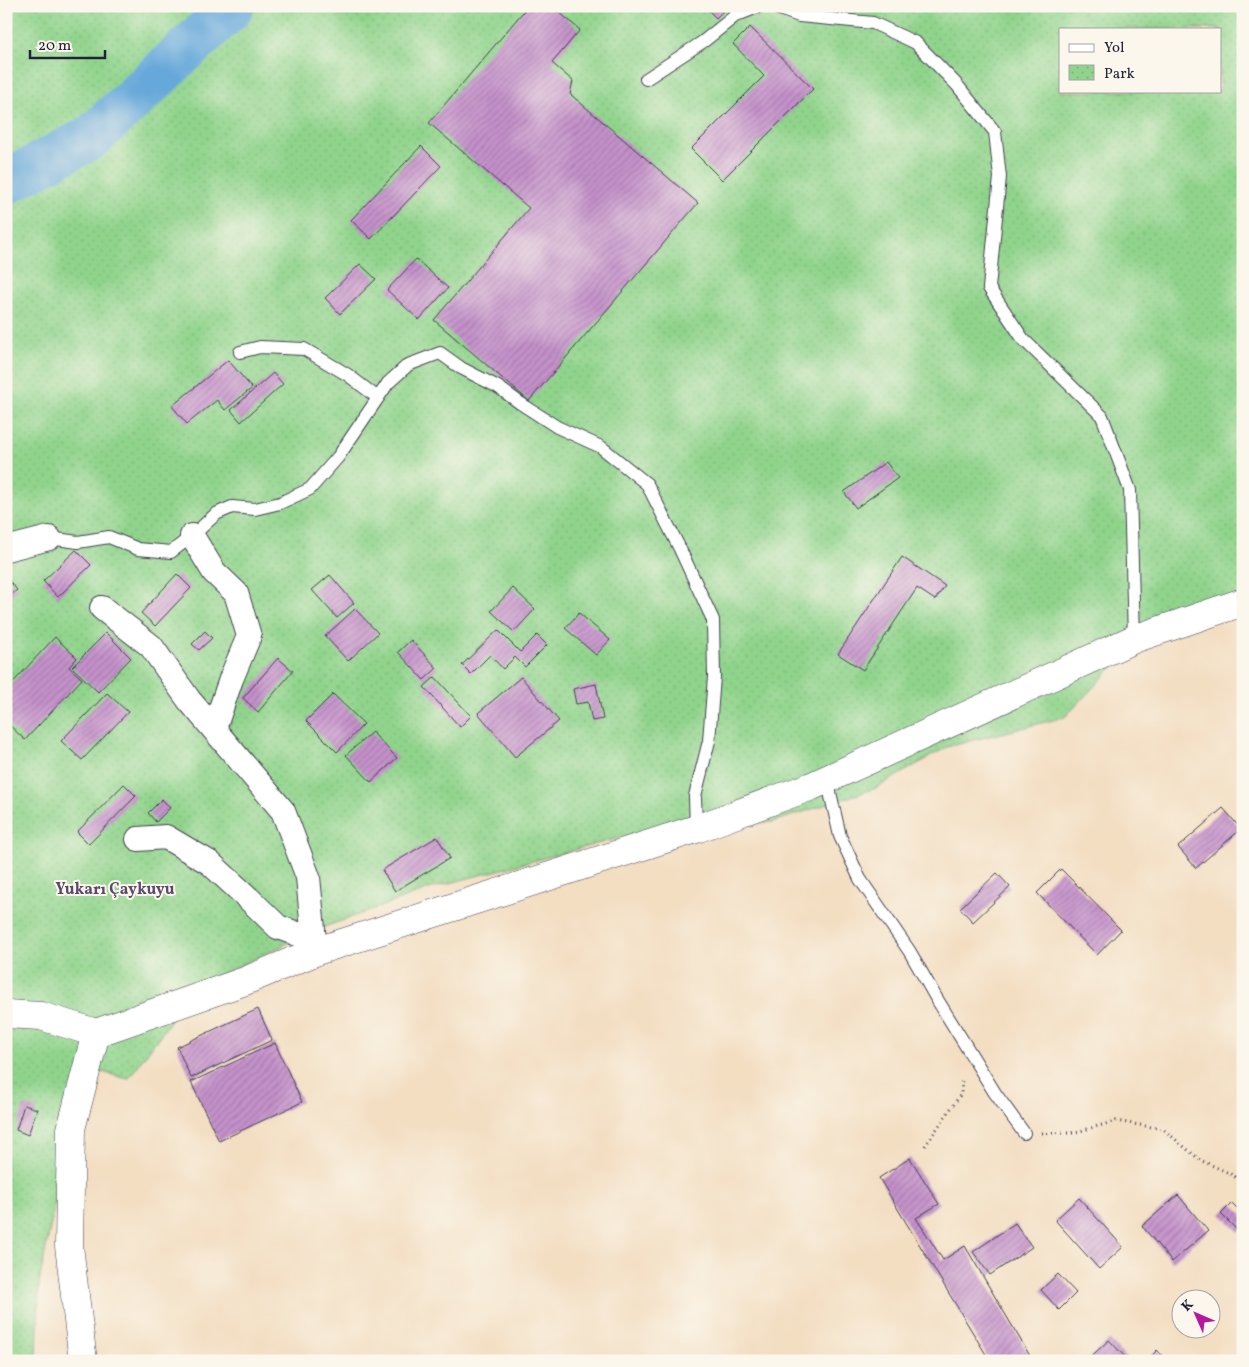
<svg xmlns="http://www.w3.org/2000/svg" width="1249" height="1367" font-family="Vollkorn,serif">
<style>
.park{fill:url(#park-dots);stroke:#597b64;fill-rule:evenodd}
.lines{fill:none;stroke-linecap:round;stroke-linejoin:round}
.river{stroke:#66a8da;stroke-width:45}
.building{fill:url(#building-hatch)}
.service-casing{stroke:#413e4f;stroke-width:14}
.minor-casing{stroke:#413e4f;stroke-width:26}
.tertiary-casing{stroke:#413e4f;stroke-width:29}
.path{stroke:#413e4f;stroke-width:3;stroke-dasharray:1 4;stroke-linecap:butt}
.service{stroke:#fff;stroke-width:12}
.minor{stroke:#fff;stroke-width:24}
.tertiary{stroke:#fff;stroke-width:28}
.labels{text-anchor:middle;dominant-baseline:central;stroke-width:4;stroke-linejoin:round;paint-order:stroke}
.quarter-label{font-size:16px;font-weight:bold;fill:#5b496d;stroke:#fbf7ec}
</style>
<defs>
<pattern id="park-dots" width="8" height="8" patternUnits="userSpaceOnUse" patternTransform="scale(1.25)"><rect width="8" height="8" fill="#90d48c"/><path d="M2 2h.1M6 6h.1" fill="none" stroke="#7cb67a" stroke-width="1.8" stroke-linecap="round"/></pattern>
<pattern id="building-hatch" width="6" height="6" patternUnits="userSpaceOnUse" patternTransform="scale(1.25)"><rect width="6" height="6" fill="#c592cb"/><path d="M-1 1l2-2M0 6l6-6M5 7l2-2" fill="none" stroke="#a077a6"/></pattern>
</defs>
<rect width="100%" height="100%" fill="#fbf7ec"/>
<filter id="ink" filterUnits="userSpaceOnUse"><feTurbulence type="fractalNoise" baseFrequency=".02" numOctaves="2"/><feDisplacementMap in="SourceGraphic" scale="10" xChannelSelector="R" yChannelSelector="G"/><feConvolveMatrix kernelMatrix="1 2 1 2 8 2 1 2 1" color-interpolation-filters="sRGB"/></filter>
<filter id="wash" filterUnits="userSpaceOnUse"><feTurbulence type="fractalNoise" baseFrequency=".0096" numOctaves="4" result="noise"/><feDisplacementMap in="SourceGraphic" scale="20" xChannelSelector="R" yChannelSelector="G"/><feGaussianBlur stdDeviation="1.12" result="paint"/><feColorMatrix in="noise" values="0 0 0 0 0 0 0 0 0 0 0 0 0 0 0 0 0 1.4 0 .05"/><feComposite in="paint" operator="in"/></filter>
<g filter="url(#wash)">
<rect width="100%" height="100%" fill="#f3dec2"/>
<path class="park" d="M6,6H1243V607L1129,650L1065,717L947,747L876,788L773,822L623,837L435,887L316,930L196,986L128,1079L80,1066L61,1173L39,1283L37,1361H6ZM1060,29H1220V91H1060Z"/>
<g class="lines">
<path class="river" d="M6,182L92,137L229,10L232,6"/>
</g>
<g id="blocks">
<path class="building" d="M528,6H552L580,30L552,63L573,81L570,94L698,203L529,401L434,320L529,208L429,123Z
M704,6H726L727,7L716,18Z
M750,27L813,89L722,180L691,149L764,76L733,44Z
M421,146L441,166L371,239L351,220Z
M416,259L448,288L419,320L387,290Z
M360,264L376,279L340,314L325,298Z
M228,360L252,388L225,410L217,400L187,424L172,406Z
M273,373L283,384L241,422L231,410Z
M886,462L898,478L856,508L844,492Z
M76,550L91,565L58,597L43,581Z
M902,557L945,586L935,600L917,588L863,670L838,654Z
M177,574L191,588L155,626L141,613Z
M330,575L354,603L337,618L312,590Z
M6,577L17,590L6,599Z
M513,588L535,609L514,632L491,611Z
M355,609L378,633L348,661L325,636Z
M579,613L610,640L596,655L565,628Z
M498,630L520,652L537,635L547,645L525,667L515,657L503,669L490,655L471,674L462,665Z
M205,631L212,638L199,650L192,644Z
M106,633L131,658L98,692L72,667Z
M55,637L77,658L69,667L82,679L25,740L6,722V690Z
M411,640L437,668L424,680L398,652Z
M278,658L293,671L258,712L243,698Z
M435,677L471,716L460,727L424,687Z
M521,677L559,721L515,757L478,713Z
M596,684L603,719L592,721L588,702L576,704L573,689Z
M107,693L128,712L82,760L61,741Z
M333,694L364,724L337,752L306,721Z
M372,732L397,758L371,782L346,755Z
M124,784L136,796L89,844L77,832Z
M162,799L170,808L156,822L148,813Z
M1223,808L1241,829L1196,868L1178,847Z
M437,837L450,858L395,891L382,870Z
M1061,869L1121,930L1097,955L1037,893Z
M997,873L1010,887L973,922L960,908Z
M258,1009L272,1040L191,1078L177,1047Z
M275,1043L302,1102L219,1141L191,1082Z
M24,1105L37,1109L28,1135L16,1130Z
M910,1158L939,1204L916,1218L943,1260L965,1246L1033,1361H990L879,1178Z
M1178,1195L1208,1231L1172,1262L1142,1226Z
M1079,1198L1123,1247L1099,1269L1055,1220Z
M1232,1203L1243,1214V1229L1239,1232L1221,1214Z
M1015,1223L1032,1247L990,1275L973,1252Z
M1058,1274L1076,1293L1059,1310L1041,1290Z
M1109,1340L1129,1361H1086Z
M1157,1350L1167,1361H1147Z"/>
</g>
</g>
<g filter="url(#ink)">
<use href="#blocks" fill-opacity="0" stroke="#413e4f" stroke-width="1"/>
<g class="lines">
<g class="service-casing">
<path id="service" d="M771,6L799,16L873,23L916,43L957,85L995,132L1000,177L989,288L1023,339L1102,416L1130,490L1134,639
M646,79L704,41L735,16L760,6
M240,352L260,347L304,349L348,375L378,398
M49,538L78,542L109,537L138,549L171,552L192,536L216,514L232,507L255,509L280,503L310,489L338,457L388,383L408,365L440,353L461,368L498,387L520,403L557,427L601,447L647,484L679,547L713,620L714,677L709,741L695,796L696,829
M827,779L840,836L860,879L910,952L935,996L995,1093L1024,1133"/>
</g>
<g class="minor-casing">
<path id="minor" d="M192,536L214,572L236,593L249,636L231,679L214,729
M6,549L49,538
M102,608L151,646L189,700L283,811L308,877L314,940L317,951
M138,839L166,837L210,863L248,898L278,927L314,940"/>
</g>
<g class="tertiary-casing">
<path id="tertiary" d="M6,1014L41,1016L96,1033L245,981L317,951L696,829L812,786L1134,639L1243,602
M83,1361L69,1246L71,1129L96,1033"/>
</g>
<path class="path" d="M1042,1133H1073L1116,1121L1163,1129L1200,1160L1229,1173L1243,1182
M925,1146L961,1094L962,1078"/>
<use href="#service" class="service"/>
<use href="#minor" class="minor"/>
<use href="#tertiary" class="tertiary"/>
</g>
</g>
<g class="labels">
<g class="quarter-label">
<text x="115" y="890">Yukarı Çaykuyu</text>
</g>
</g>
<rect width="1249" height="1367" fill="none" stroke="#fbf7ec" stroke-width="25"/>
<rect x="1059" y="28" width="162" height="65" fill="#fbf7ec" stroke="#a4a2a5"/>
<rect x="1069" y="44" width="25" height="8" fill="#ffffff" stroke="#a4a2a5"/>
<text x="1104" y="52" font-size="15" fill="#22223b">Yol</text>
<rect x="1069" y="65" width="25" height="15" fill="url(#park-dots)" stroke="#a4a2a5"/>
<text x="1104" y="78" font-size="15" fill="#22223b">Park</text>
<g transform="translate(1196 1314) rotate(315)"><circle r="24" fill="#fbf7ec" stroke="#a4a2a5"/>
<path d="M0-4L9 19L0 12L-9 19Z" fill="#b5179e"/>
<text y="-8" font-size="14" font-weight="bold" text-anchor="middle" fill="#22223b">K</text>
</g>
<path d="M30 50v8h75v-8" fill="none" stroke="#22223b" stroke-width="2.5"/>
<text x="38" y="50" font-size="15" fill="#22223b" stroke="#fbf7ec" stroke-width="4" paint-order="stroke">20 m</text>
</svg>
